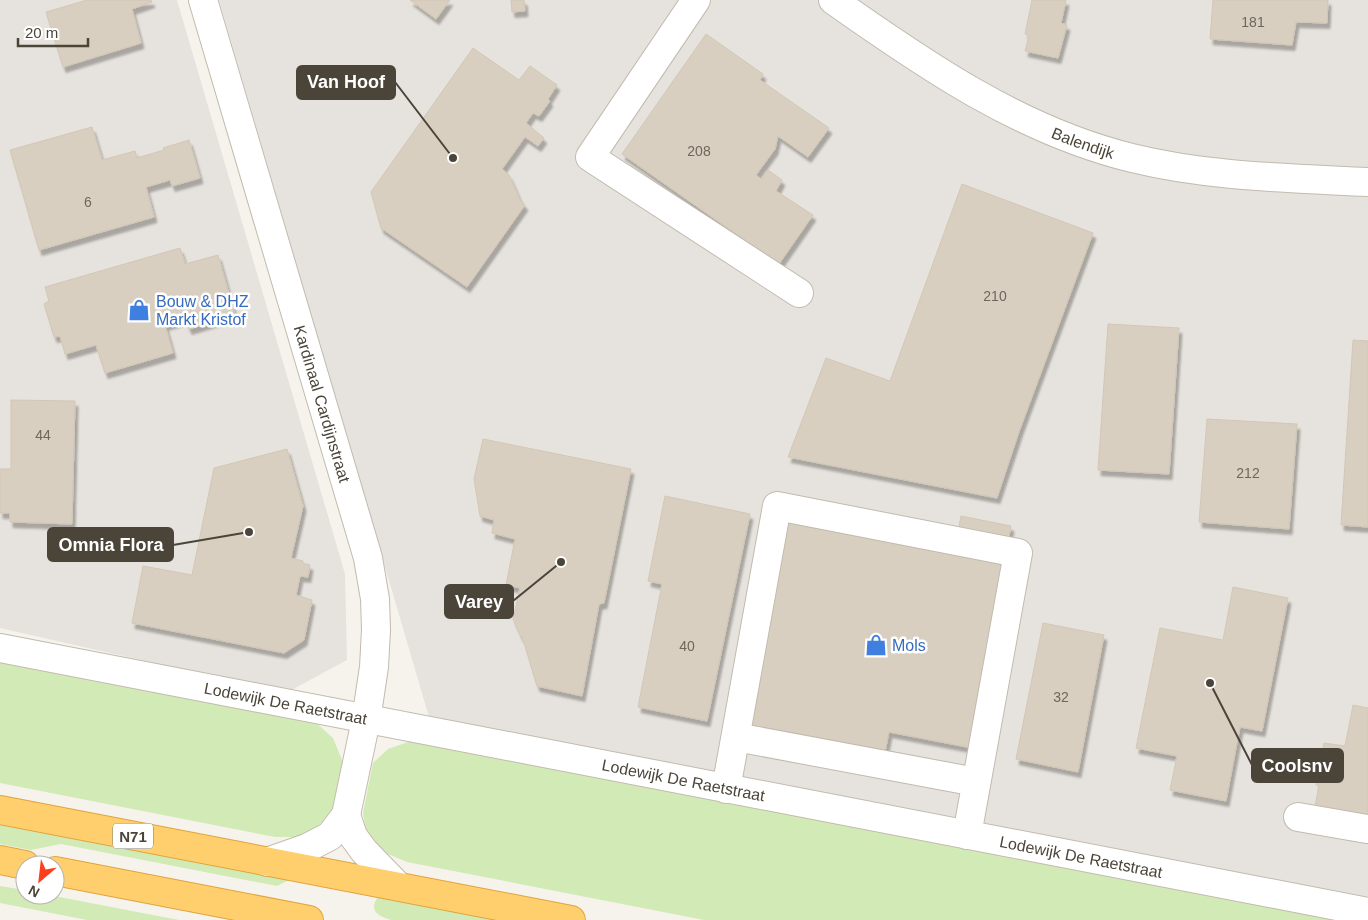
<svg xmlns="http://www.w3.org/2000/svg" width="1368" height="920" font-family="Arial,sans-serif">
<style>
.industrial{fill:#e6e2dd}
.green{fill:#d2eab5}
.building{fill:#d8cfc1;stroke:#d3c7b4;filter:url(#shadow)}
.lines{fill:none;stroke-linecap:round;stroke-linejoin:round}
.minor-casing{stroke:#c2bbae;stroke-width:30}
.highway-casing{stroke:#e0a43c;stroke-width:30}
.minor{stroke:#fff;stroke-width:28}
.highway{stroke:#ffcf6e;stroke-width:28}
.labels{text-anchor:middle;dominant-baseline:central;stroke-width:5;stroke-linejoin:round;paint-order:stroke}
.number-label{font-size:14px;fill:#6e675b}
.shield{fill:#fff;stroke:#817c74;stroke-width:1}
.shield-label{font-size:15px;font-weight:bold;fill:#4b4439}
.street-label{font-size:16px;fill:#4b4439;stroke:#fff}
.shop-label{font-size:16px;fill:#366cbe;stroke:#fff;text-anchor:start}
.leader{fill:none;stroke:#4b4439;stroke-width:2}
.callout-dot{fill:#4b4439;stroke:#fff;stroke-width:2}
.callout{fill:#4b4439;stroke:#4b4439;stroke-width:2}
.callout-label{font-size:18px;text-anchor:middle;font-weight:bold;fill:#fff}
</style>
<defs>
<filter id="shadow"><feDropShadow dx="3" dy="5.5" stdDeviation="1" flood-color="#0004"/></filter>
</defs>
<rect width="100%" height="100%" fill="#f6f3ec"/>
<path class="industrial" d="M0,0H177L345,574L347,660L286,693L0,628Z
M219,0H1368V920L436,741Z"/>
<path class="green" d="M0,662L314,721L333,738L342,760L344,772L333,808L317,828L297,837H275L0,783Z
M411,741L1349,920H704L407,862L383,852L366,832L363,813L373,763L388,749Z
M0,824L289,880L277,886L61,844L31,850L0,844Z
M0,886L25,890V895H49L179,920H87L0,903Z
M378,897L499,920H392C378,917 368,910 378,897Z"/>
<path class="building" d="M87,0H151L152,2L132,9L141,43L63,67L46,12Z
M410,0H450L436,19Z
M511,0H524L525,11L512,12Z
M1032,0H1066L1061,23L1067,25L1058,58L1025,51L1029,36L1025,34Z
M1213,0H1328L1327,23L1296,22L1292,45L1210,39Z
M706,34L763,74L760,80L829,128L808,157L778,136L775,149L756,175L761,179L768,170L782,180L776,191L813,215L779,264L622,154Z
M473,48L519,80L530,66L557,85L548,99L550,101L539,116L533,113L526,123L544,138L538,146L525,137L502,169L509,175L520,200L525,205L467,287L381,228L371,192Z
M92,127L102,160L135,151L137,158L164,150L163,148L189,140L200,178L172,186L170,180L146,187L154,217L39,250L10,150Z
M962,184L1093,233L1020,429L997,498L788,457L826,358L890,381Z
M180,248L185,264L218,255L235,315L189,329L185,319L165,325L173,353L105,373L96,345L65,354L60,336L54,337L44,304L49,301L45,287Z
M1108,324L1179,328L1169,474L1098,470Z
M1353,340L1368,341V527L1341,525Z
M11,400L75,401L72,524L10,522V513H0V469H11Z
M1207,419L1297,424L1289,529L1199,522Z
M483,439L631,469L604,603L599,604L582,696L537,686L522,636L521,637L513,619L520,588L506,585L515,539L492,533L494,520L480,516L474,479Z
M287,449L303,506L291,558L303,561V563L310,565L308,577L300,576L296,595L312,600L304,640L284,653L132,623L143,566L192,575L214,468Z
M665,496L750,514L707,721L638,707L662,584L648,581Z
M961,516L1011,526L1008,541L958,531Z
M784,522L1007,565L972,748L889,732L885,752L745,726Z
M1233,587L1288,598L1262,731L1240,727L1226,801L1170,790L1177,756L1136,748L1160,628L1223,640Z
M1043,623L1104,635L1078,772L1016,759Z
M1353,705L1368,708V817L1315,807L1319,785H1316L1324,743L1345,746Z"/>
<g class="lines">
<g class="minor-casing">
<g id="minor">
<path id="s1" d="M203,0L368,558L375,599L376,630L374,667L366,720L346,815L330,836L307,848L267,862"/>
<path d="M696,0L590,157L799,293"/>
<path id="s2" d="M833,0C925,65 1021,131 1132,158C1209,177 1289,178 1368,182"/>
<path id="s3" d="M0,648L1368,912"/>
<path d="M736,737L976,782"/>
<path d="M726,789L777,506L1018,553L967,835"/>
<path d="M346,815L353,836L364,851L398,886"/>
<path d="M1298,817L1367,829"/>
</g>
</g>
<g class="highway-casing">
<path id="highway" d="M0,810L571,920
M0,860L25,865
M55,871L309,920"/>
</g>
<use href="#minor" class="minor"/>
<use href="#highway" class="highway"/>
</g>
<defs>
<g id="shop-bare" transform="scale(1.725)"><path d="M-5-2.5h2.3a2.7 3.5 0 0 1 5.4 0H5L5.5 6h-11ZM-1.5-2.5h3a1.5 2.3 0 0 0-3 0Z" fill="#3f7fe0" stroke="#fff" stroke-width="2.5" paint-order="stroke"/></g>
</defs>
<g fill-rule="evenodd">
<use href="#shop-bare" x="139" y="310"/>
<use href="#shop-bare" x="876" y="645"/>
</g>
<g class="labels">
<g class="number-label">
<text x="1253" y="22">181</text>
<text x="699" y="151">208</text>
<text x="88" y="202">6</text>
<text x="995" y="296">210</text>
<text x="43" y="435">44</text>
<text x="1248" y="473">212</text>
<text x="687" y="646">40</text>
<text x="1061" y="697">32</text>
</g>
<rect class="shield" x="113" y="823.5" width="40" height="25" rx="4"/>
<g class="shield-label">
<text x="133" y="836">N71</text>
</g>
<g class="street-label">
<text stroke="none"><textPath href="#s2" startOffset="289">Balendijk</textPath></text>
<text stroke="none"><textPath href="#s1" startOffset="421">Kardinaal Cardijnstraat</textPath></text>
<text stroke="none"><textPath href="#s3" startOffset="291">Lodewijk De Raetstraat</textPath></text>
<text stroke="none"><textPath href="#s3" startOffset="696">Lodewijk De Raetstraat</textPath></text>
<text stroke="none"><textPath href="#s3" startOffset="1101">Lodewijk De Raetstraat</textPath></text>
</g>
<g class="shop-label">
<text x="156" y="301">Bouw &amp; DHZ<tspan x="156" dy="18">Markt Kristof</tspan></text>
<text x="892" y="645">Mols</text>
</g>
</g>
<path class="leader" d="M453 158L395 82M249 532L173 545M561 562L513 601M1210 683L1252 765"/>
<g class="callout-dot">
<circle cx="453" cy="158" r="5"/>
<circle cx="249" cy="532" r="5"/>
<circle cx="561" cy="562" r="5"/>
<circle cx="1210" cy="683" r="5"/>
</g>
<g class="callout">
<rect x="297" y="66" width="98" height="33" rx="5"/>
<rect x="48" y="528" width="125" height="33" rx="5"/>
<rect x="445" y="585" width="68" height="33" rx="5"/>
<rect x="1252" y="749" width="91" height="33" rx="5"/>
</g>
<g class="callout-label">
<text x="346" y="88">Van Hoof</text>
<text x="111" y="551">Omnia Flora</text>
<text x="479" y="608">Varey</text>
<text x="1297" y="772">Coolsnv</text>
</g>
<g transform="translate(40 880) rotate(208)"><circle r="24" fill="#ffffff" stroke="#b7b4b0"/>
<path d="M0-4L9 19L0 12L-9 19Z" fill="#fc3f1d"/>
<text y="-8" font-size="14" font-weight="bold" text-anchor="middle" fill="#4b4439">N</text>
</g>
<path d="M18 38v8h70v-8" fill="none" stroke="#4b4439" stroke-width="2.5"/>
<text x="25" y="38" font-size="15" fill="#4b4439" stroke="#ffffff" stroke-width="4" paint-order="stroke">20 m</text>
</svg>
